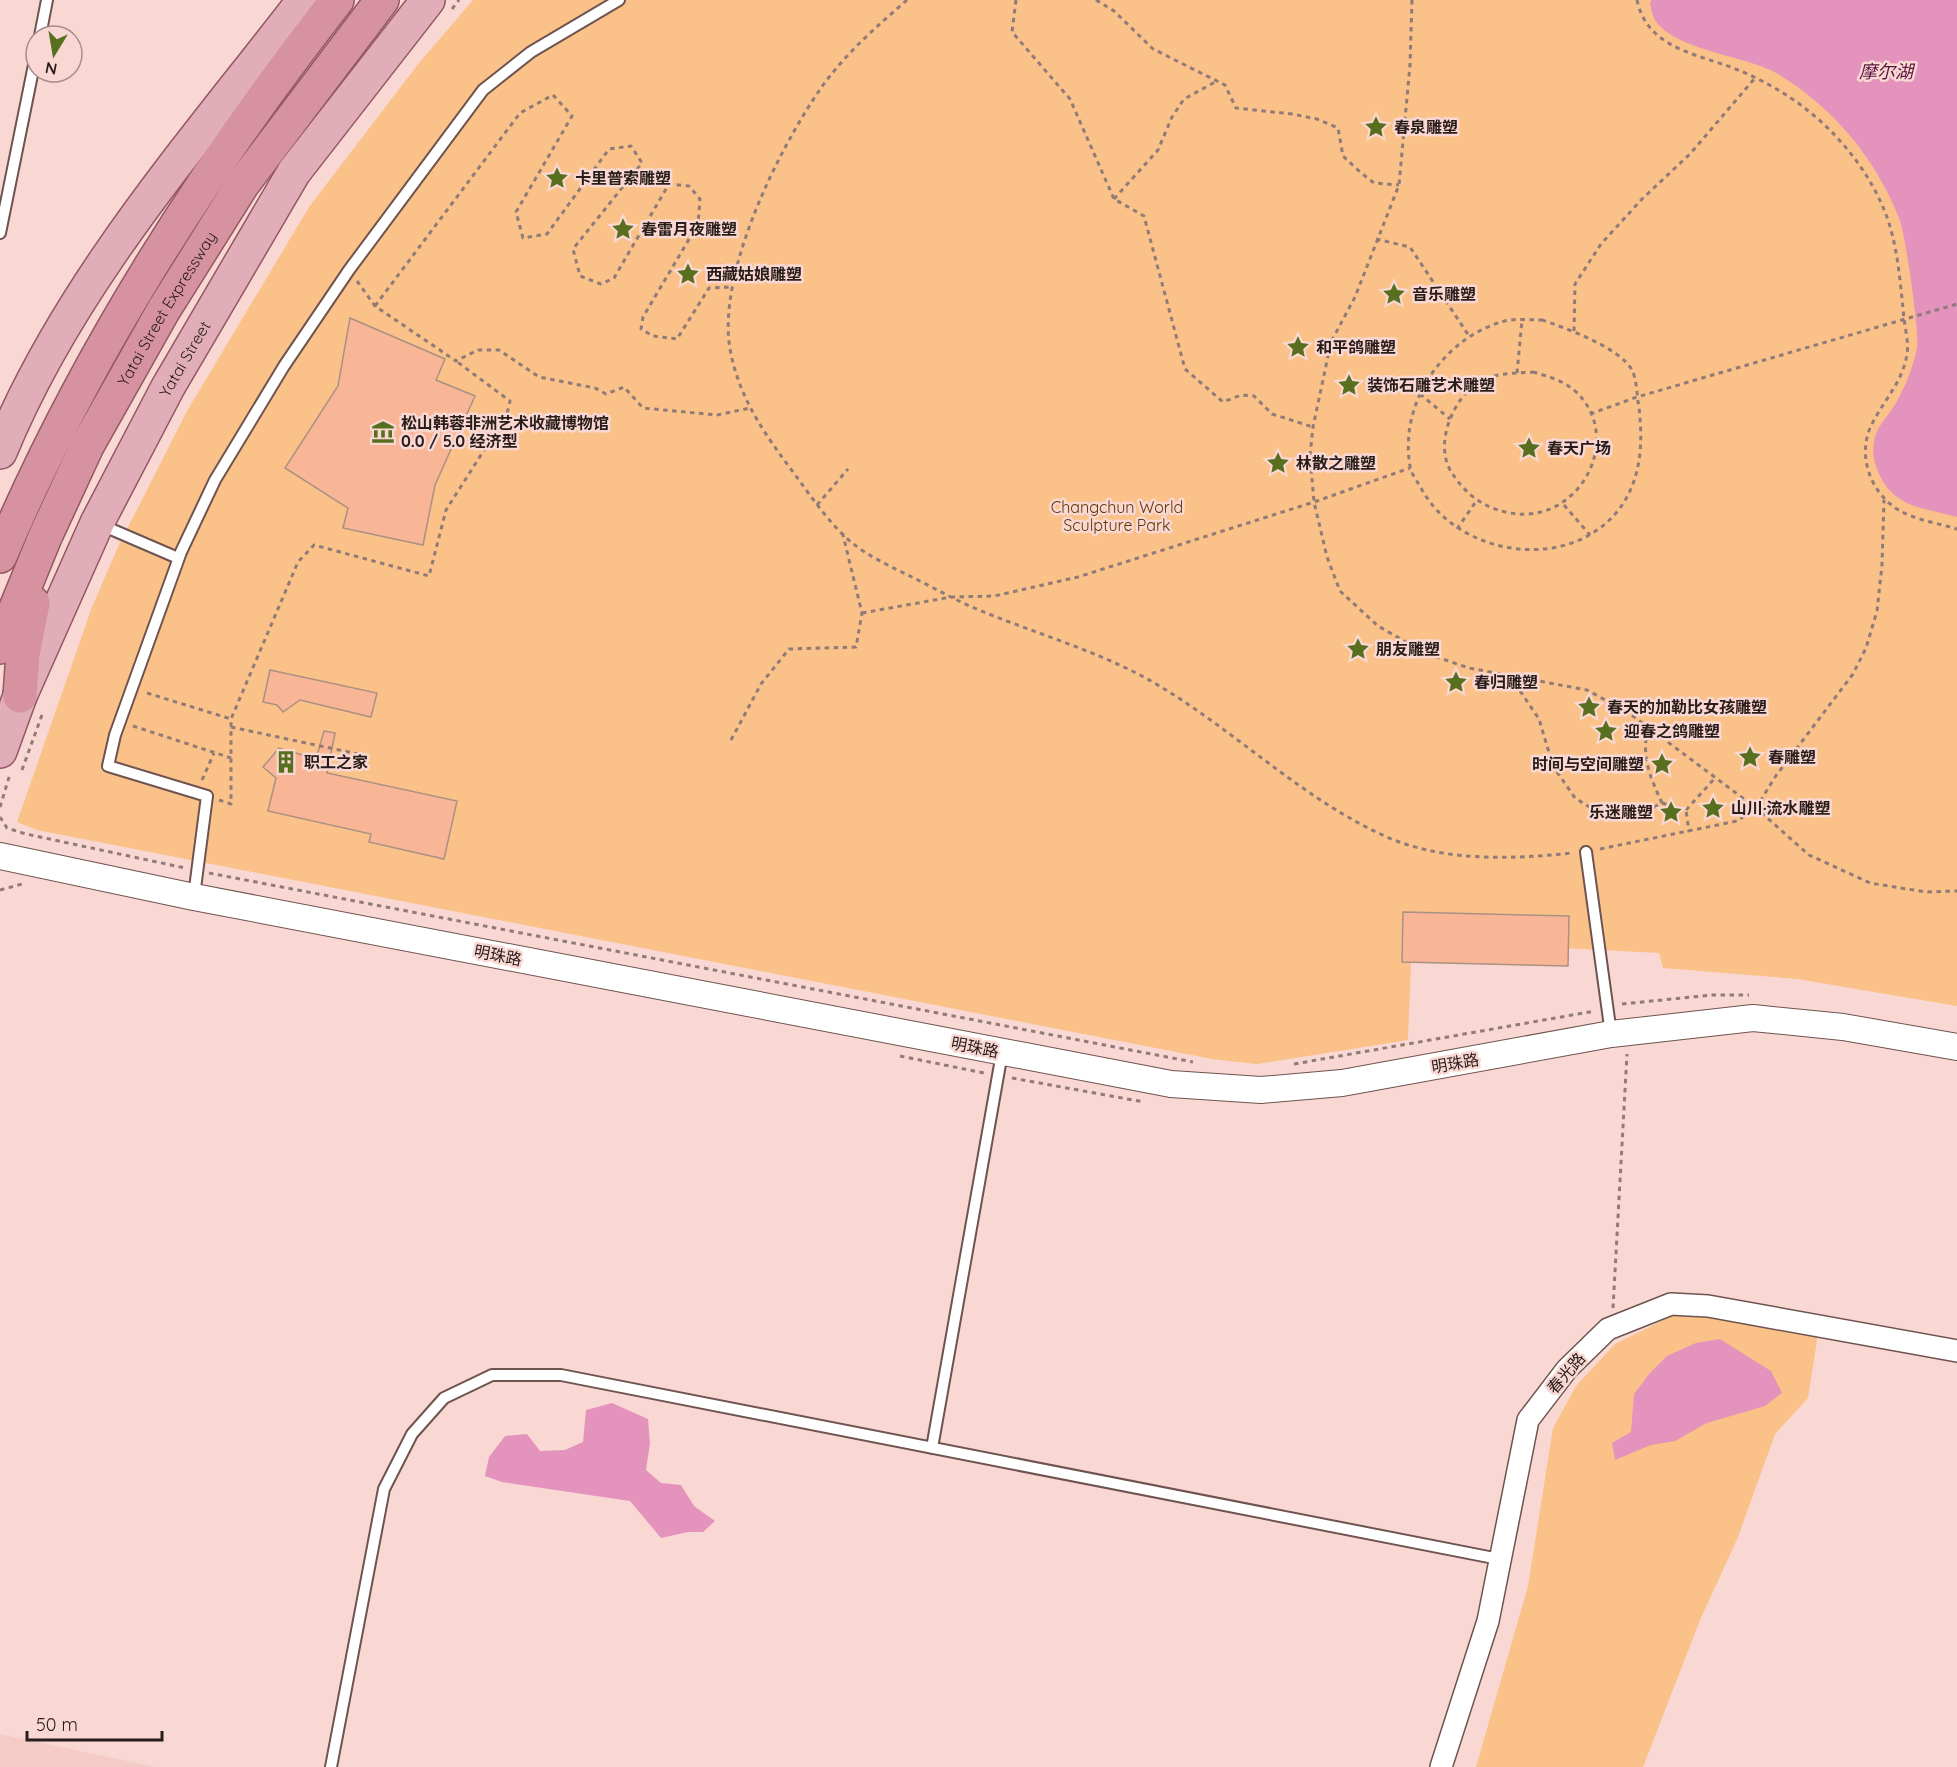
<svg xmlns="http://www.w3.org/2000/svg" width="1957" height="1767" font-family="Quicksand,'Noto Sans SC',sans-serif">
<style>
.built{fill:#f4cbc5}
.green{fill:#fac188}
.water{fill:#e493bd}
.building{fill:#f9b697;stroke:#ab9084;stroke-width:1.5}
.lines{fill:none;stroke-linecap:round;stroke-linejoin:round}
.service-casing{stroke:#6e534f;stroke-width:14}
.minor-casing{stroke:#6e534f;stroke-width:24}
.tertiary-casing{stroke:#6e534f;stroke-width:28}
.primary-casing{stroke:#925762;stroke-width:36}
.trunk-casing{stroke:#925762;stroke-width:36}
.path{stroke:#917b78;stroke-width:3;stroke-dasharray:4.5 4.5;stroke-linecap:butt}
.service{stroke:#fff;stroke-width:10}
.minor{stroke:#fff;stroke-width:21}
.tertiary{stroke:#fff;stroke-width:26}
.primary{stroke:#e0adb8;stroke-width:33}
.trunk{stroke:#d692a0;stroke-width:33}
.labels{text-anchor:middle;dominant-baseline:central;stroke-width:5;stroke-linejoin:round;paint-order:stroke}
.poi-label{font-size:16px;font-weight:bold;fill:#291d1c;stroke:#f9d8d3;text-anchor:start}
.street-label{font-size:16px;fill:#291d1c;stroke:#f9d8d3}
.park-label{font-size:16px;fill:#603701;stroke:#f9d8d3}
.water-label{font-size:18px;font-style:italic;fill:#59123e;stroke:#f9d8d3}
</style>
<rect width="100%" height="100%" fill="#f9d8d3"/>
<path class="built" d="M0,1734L155,1767H0Z"/>
<path class="green" d="M473,0H1957V1006L1797,979L1663,968L1659,953L1412,940L1408,1040L1257,1064L1212,1059L37,830L17,822L92,607L118,547L187,411L309,207L419,63Z
M1678,1313L1818,1334L1808,1398L1775,1434L1738,1537L1700,1620L1643,1767H1476L1528,1586L1553,1428L1576,1386L1615,1344Z"/>
<path class="water" d="M1652,0H1957V517C1921,507 1892,508 1877,469C1872,456 1872,442 1878,429C1883,420 1891,412 1896,403C1906,385 1913,367 1917,348C1920,336 1905,231 1899,218C1876,159 1833,107 1778,74C1746,55 1675,51 1655,20C1652,15 1651,8 1650,2Z
M1720,1339L1771,1371L1782,1393L1765,1406L1707,1423L1675,1441L1651,1445L1615,1460L1612,1443L1631,1432L1634,1394L1650,1373L1667,1356L1696,1343Z
M612,1403L648,1419L650,1443L646,1470L661,1483L681,1485L694,1506L715,1521L703,1532H688L661,1538L630,1501L502,1482L485,1476L489,1457L505,1436L527,1434L540,1451L565,1450L583,1442L586,1410Z"/>
<path class="building" d="M350,318L445,359L436,380L475,396L435,485L423,545L343,528L348,508L285,468L338,386Z
M270,670L377,693L371,717L300,700L283,712L277,705L263,702Z
M324,731L335,733L327,773L457,801L444,859L369,842L371,834L268,811L276,778L263,767L279,748L316,759Z
M1403,912L1569,916L1568,966L1402,962Z"/>
<g class="lines">
<g class="service-casing">
<path id="service" d="M40,36L47,0
M0,233L36,55
M99,524L178,558
M1586,852L1611,1034
M194,896L207,796L108,766L115,735L181,552L215,480L284,366L349,270L483,90L531,52L619,0
M932,1448L1002,1053
M331,1767L384,1489L412,1434L444,1398L492,1375H561L1499,1559"/>
</g>
<g class="minor-casing">
<path id="minor" d="M1441,1767L1488,1621L1528,1420L1567,1369L1608,1329L1671,1304L1708,1306L1957,1351"/>
</g>
<g class="tertiary-casing">
<path id="tertiary" d="M0,856L194,897L1171,1084L1261,1090L1342,1083L1611,1034L1753,1018L1843,1027L1957,1047"/>
</g>
<g class="primary-casing">
<g id="primary">
<path d="M0,452C69,283 194,143 304,0"/>
<path id="s1" d="M0,751L20,696L97,523L168,387L294,172L428,0"/>
</g>
</g>
<g class="trunk-casing">
<g id="trunk">
<path d="M0,556C85,355 203,172 337,0"/>
<path id="s2" d="M0,647L45,537L87,446L163,311L242,185L382,0"/>
<path d="M20,696L23,654L33,603"/>
</g>
</g>
<path class="path" d="M907,0C876,27 845,54 821,88C778,150 717,273 730,349C739,399 766,436 796,476C812,498 830,524 851,542C869,557 894,568 914,578C936,589 957,601 979,610C1032,632 1088,648 1140,675C1228,722 1302,802 1394,840C1451,862 1514,859 1573,853
M1016,0L1012,32L1070,99L1114,199L1144,216L1185,369L1223,402L1241,395L1254,396L1272,414L1313,427
M1096,0L1114,11L1153,49L1225,85L1236,108L1292,114L1317,119L1338,128L1343,156L1360,172L1374,183L1399,185
M1412,0L1410,65L1399,185L1355,297L1331,342L1313,427L1310,456L1314,502L1327,557L1340,591L1378,626L1425,653L1469,668L1587,690L1629,713L1756,808L1809,855L1870,883L1926,892L1957,891
M1637,0C1646,43 1686,52 1722,64C1743,71 1764,81 1783,93C1827,120 1866,164 1885,212C1898,245 1900,282 1904,318C1905,329 1909,343 1907,354C1903,381 1885,399 1873,422C1856,452 1869,491 1897,509C1914,520 1938,523 1957,529
M452,9L459,0
M1114,199L1158,150L1172,117L1184,99L1217,81
M1376,239L1410,247L1469,336
M357,281L375,306L456,361L478,350H499L539,377L595,388L606,394L624,387L643,408L717,415L750,408
M375,306L520,113L553,95L572,116L516,212L523,238L547,234L609,149L631,146L642,163L573,249L580,276L601,284L614,278L669,184L689,186L700,199L698,224L643,317L641,329L653,336L677,339L709,288L732,287
M1542,320C1565,328 1619,347 1632,370C1636,378 1637,392 1638,401C1645,448 1641,497 1600,528C1544,570 1451,548 1420,486C1416,480 1411,473 1410,466C1399,404 1442,340 1501,322C1513,318 1529,320 1542,320Z
M1574,331L1575,284L1601,244L1642,199L1690,154L1755,78
M1533,372C1547,376 1562,380 1574,390C1627,437 1579,526 1510,513C1484,508 1466,495 1452,473C1433,445 1453,398 1479,382C1494,373 1516,373 1533,372Z
M1517,373L1522,320
M1420,394L1450,419
M1590,414L1637,397L1957,304
M817,505L848,469
M1564,505L1590,535
M1457,529L1477,500
M862,613L951,597L994,596L1078,577L1314,502L1410,468
M1510,676L1539,719L1553,766L1575,798L1599,813L1636,816L1662,803C1650,777 1641,756 1648,728
M147,693L231,719
M133,726L231,758
M231,727L358,754
M731,740L761,684L789,649L856,647L862,613L843,535
M22,770L43,712
M202,780L214,753
M219,800L231,804V719L298,562L314,545L429,576L446,510L507,414L510,401L456,361
M1662,803L1686,810L1689,832
M0,807L10,774
M1686,810L1715,778
M0,817L7,828L26,834L185,868
M1600,849L1737,821L1756,808L1775,777L1853,674L1866,648L1877,611L1882,565L1884,500
M209,873L1193,1062
M0,890L22,884
M1622,1004L1712,995H1749
M900,1056L984,1073
M1294,1064L1595,1011
M1012,1078L1144,1102
M1613,1308L1627,1054"/>
<use href="#service" class="service"/>
<use href="#minor" class="minor"/>
<use href="#tertiary" class="tertiary"/>
<use href="#primary" class="primary"/>
<use href="#trunk" class="trunk"/>
</g>
<defs>
<g id="sight-bare" transform="scale(1.8)"><path d="M0-6L1.8-2.2L6-1.7L2.9 1.2L3.7 5.4L0 3.3L-3.7 5.4L-2.9 1.2L-6-1.7L-1.8-2.2Z" fill="#596f20" stroke="#f9d8d3" stroke-width="2.5" paint-order="stroke"/></g>
<g id="museum-bare" transform="scale(1.8)"><path d="M0-6L6-3V-2H-6V-3ZM-5-1h2V3h-2ZM-1-1h2V3h-2ZM3-1h2V3H3ZM-6 4H6V6H-6Z" fill="#596f20" stroke="#f9d8d3" stroke-width="2.5" paint-order="stroke"/></g>
<g id="building-bare" transform="scale(1.8)"><path d="M-4-6H4V6H1V3H-1V6H-4ZM-2.5-4.3h1.7v1.8h-1.7ZM.8-4.3h1.7v1.8H.8ZM-2.5-1h1.7V.8h-1.7ZM.8-1h1.7V.8H.8Z" fill="#596f20" stroke="#f9d8d3" stroke-width="2.5" paint-order="stroke"/></g>
</defs>
<g fill-rule="evenodd">
<use href="#sight-bare" x="1376" y="127"/>
<use href="#sight-bare" x="557" y="178"/>
<use href="#sight-bare" x="623" y="229"/>
<use href="#sight-bare" x="688" y="274"/>
<use href="#sight-bare" x="1394" y="294"/>
<use href="#sight-bare" x="1298" y="347"/>
<use href="#sight-bare" x="1349" y="385"/>
<use href="#museum-bare" x="383" y="432"/>
<use href="#sight-bare" x="1529" y="448"/>
<use href="#sight-bare" x="1278" y="463"/>
<use href="#sight-bare" x="1358" y="649"/>
<use href="#sight-bare" x="1456" y="682"/>
<use href="#sight-bare" x="1589" y="707"/>
<use href="#sight-bare" x="1606" y="731"/>
<use href="#sight-bare" x="1750" y="757"/>
<use href="#building-bare" x="286" y="762"/>
<use href="#sight-bare" x="1662" y="764"/>
<use href="#sight-bare" x="1713" y="808"/>
<use href="#sight-bare" x="1671" y="812"/>
</g>
<g class="labels">
<g class="poi-label">
<text x="1394" y="127">春泉雕塑</text>
<text x="575" y="178">卡里普索雕塑</text>
<text x="641" y="229">春雷月夜雕塑</text>
<text x="706" y="274">西藏姑娘雕塑</text>
<text x="1412" y="294">音乐雕塑</text>
<text x="1316" y="347">和平鸽雕塑</text>
<text x="1367" y="385">装饰石雕艺术雕塑</text>
<text x="401" y="423">松山韩蓉非洲艺术收藏博物馆<tspan x="401" dy="18">0.0 / 5.0 经济型</tspan></text>
<text x="1547" y="448">春天广场</text>
<text x="1296" y="463">林散之雕塑</text>
<text x="1376" y="649">朋友雕塑</text>
<text x="1474" y="682">春归雕塑</text>
<text x="1607" y="707">春天的加勒比女孩雕塑</text>
<text x="1624" y="731">迎春之鸽雕塑</text>
<text x="1768" y="757">春雕塑</text>
<text x="304" y="762">职工之家</text>
<text x="1644" y="764" text-anchor="end">时间与空间雕塑</text>
<text x="1731" y="808">山川·流水雕塑</text>
<text x="1653" y="812" text-anchor="end">乐迷雕塑</text>
</g>
<g class="street-label">
<text stroke="none"><textPath href="#s2" startOffset="378">Yatai Street Expressway</textPath></text>
<text stroke="none"><textPath href="#s1" startOffset="434">Yatai Street</textPath></text>
<text transform="translate(498 955) rotate(11)">明珠路</text>
<text transform="translate(975 1047) rotate(11)">明珠路</text>
<text transform="translate(1455 1063) rotate(-10)">明珠路</text>
<text transform="translate(1566 1373) rotate(-49)">春光路</text>
</g>
<g class="park-label">
<text x="1117" y="507">Changchun World<tspan x="1117" dy="18">Sculpture Park</tspan></text>
</g>
<g class="water-label">
<text x="1886" y="71">摩尔湖</text>
</g>
</g>
<g transform="translate(54 54) rotate(191)"><circle r="28" fill="#f9d8d3" stroke="#a68d8a" stroke-width="1.5"/>
<path d="M0-4.5L10 22L0 15L-10 22Z" fill="#596f20"/>
<text y="-9" font-size="16" font-weight="bold" text-anchor="middle" fill="#291d1c">N</text>
</g>
<path d="M27 1731v9h135v-9" fill="none" stroke="#291d1c" stroke-width="3"/>
<text x="36" y="1731" font-size="18" fill="#291d1c" stroke="#f9d8d3" stroke-width="4.5" paint-order="stroke">50 m</text>
</svg>
